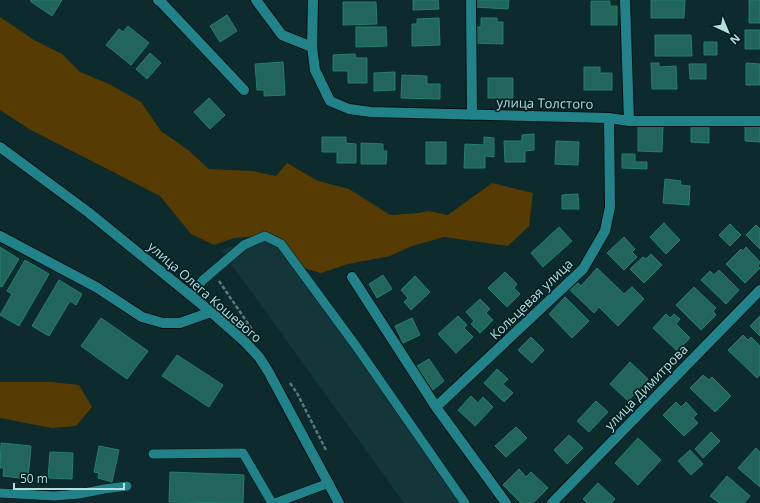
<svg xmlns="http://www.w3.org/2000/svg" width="760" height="503" font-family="'Open Sans',sans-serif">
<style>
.built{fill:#153638}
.green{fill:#563c02}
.building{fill:#22655a;stroke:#237f71}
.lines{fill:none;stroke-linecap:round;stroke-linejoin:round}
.service-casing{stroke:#001214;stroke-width:10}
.minor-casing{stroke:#001214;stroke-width:12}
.tertiary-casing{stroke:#001214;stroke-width:12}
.path{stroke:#57797b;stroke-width:2.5;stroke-dasharray:4 2;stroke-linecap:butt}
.service{stroke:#218389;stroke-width:9}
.minor{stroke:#218389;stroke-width:10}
.tertiary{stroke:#218389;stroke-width:10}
.labels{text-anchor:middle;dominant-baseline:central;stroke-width:3.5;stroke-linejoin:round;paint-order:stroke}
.street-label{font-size:13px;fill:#b5dee1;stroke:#032022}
</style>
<rect width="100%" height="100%" fill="#0d2a2c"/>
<path class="built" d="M273,235L293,265L467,503H404L221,250Z"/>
<path class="green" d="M0,17L34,40L62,54L80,72L109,84L141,102L161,131L188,150L209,169L252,171L276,176L287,163L318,181L349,189L390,215L419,213L428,211L448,215L492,183L533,193L529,226L508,246L444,237L412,246L390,256L348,264L321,273L293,265L273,235L234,238L214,245L191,234L160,196L29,129L0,110Z
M0,382H51L79,385L92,407L76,426L52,428L0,418Z"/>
<path class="building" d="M31,0H62L52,16L30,1Z
M413,0H438L439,9L413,10Z
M475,0H509L508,9L474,7Z
M651,0H685L684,18H651Z
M749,0H760V23H749Z
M591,1H610V6H617V25H591Z
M343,2H376L377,24L343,25Z
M227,15L237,31L220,42L210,26Z
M439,18L440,45L412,46V24H417V19Z
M481,18H497V22H503V44L474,43V27H481Z
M128,26L149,43L131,65L106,45L119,29L123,32Z
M356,27H386L387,46L356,47Z
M745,30H760V49H745Z
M655,35H691L692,56H655Z
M704,42H717V55H704Z
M150,53L161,63L147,79L136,69Z
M355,54L356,58H367V83H348V71H333V55Z
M283,62L285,95L264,96V90H257L255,64Z
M651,63H659V67L676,66L677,89H652Z
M746,63L760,64V85H746Z
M689,64H706V79H690Z
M584,67H600V73H612V90H584Z
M395,72V90L374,91V73Z
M402,75L427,76V84H440V99L401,98Z
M488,78H513V98H488Z
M209,98L225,115L210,129L194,112Z
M745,123L760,124V142L745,141Z
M638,124L663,125L662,152L638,151Z
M691,124H709V143L691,142Z
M534,134V150L525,151V162H505L504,141H522V135Z
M322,137H346V143L356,144V163H337V152H322Z
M484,137L494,138V157L485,156V168H464L465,144L484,145Z
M556,141L579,142L578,165L555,164Z
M426,142H446V164H426Z
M361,143L383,144V151H387L386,164H361Z
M622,154H635V162H647V169L622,168Z
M665,179L681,181L680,185L690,186L689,205L663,203Z
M578,194L579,209H562V195Z
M664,223L680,240L666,254L650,237Z
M730,224L741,235L730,246L719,235Z
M756,225L760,229V249L746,235Z
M559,227L572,241L543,267L531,253Z
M624,237L635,249L632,252L637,257L624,270L607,253Z
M0,247L19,259L2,287L0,286Z
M746,247L760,262L758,266L760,268L745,283L726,264L741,249L743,251Z
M651,254L662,265L644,283L630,269L643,257L646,259Z
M25,260L49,274L19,326L0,315L12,294L7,291Z
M597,268L624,294L632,287L644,299L618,326L599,307L594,313L569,289L576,281L581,286Z
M719,270L739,290L726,304L701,280L710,271L714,275Z
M505,272L517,284L514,288L520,294L507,307L488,288Z
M383,275L392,289L377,298L369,284Z
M415,276L430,292L411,310L404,302L408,298L401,290Z
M59,280L82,294L76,305L70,301L49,336L32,326Z
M694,287L716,308L713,311L716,315L701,330L676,305Z
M565,297L589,321L572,338L549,314Z
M480,299L490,309L486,313L493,320L480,333L471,324L474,321L466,312Z
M666,314L670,318L674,314L680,319L676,324L690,338L677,351L653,328Z
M458,316L467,325L464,328L473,337L456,353L438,334Z
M760,316V336L750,326Z
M101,318L148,351L127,379L81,346Z
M412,318L420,335L403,343L395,326Z
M743,335L748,340L751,337L760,346V375L757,378L728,350Z
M531,337L544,350L532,363L518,350Z
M177,355L223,385L209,407L162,376Z
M429,359L444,381L433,390L417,366Z
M630,362L648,379L628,401L610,384Z
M497,369L508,379L503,384L513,393L504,402L484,383Z
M703,375L709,380L712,377L731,396L715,412L690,388Z
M471,396L478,403L483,397L493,407L475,426L458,410Z
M596,401L608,412L589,432L577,421Z
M676,402L681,407L686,402L697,414L693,418L698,423L684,436L663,415Z
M516,427L527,438L506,457L495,446Z
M711,432L720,441L703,458L695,449Z
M569,435L583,448L567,464L554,450Z
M638,438L661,460L638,485L615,463Z
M1,443L31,446L28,479L3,476L4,468H0Z
M99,446L119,450L112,482L98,478L99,473L94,472Z
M756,448L760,452V487L738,468Z
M690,450L703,464L691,475L678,461Z
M50,452L73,453L72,479L48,478Z
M519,469L526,477L531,472L548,488L533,503H521L503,485Z
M170,472L244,475L243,503L169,502Z
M727,476L750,496L744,503H719L710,496Z
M598,483L615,499L611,503H587L583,499Z"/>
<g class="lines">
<g class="service-casing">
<path id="service" d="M191,295L203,280L244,245L265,236L281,244L356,346L465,503
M153,454L243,453L272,503
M0,493L54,496L79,494L104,489L127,486
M275,503L329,483"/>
</g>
<g class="minor-casing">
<path id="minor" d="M158,0L162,3L244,90
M256,0L282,35L312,47
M313,0L312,47L315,70L330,101L349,109L371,112L609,118L629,121H760
M471,0L472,115
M625,0L629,121
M0,236L96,287L142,317L163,323H180L211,312
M352,277L436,407L506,503
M436,407L583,269L605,231L610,207L609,118
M552,503L760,290"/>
</g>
<g class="tertiary-casing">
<path id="tertiary" d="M0,147L88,212L211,312L245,342L259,357L268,371L339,503"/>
</g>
<path class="path" d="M219,281L253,331
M290,383L297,393L326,450"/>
<use href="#service" class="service"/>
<use href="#minor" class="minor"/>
<use href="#tertiary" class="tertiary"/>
</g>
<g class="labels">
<g class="street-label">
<text transform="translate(545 103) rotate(1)">улица Толстого</text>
<text transform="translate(205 292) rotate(41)">улица Олега Кошевого</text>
<text transform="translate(531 299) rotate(-44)">Кольцевая улица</text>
<text transform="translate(646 387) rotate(-46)">улица Димитрова</text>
</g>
</g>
<g transform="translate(728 32) rotate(136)" stroke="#032022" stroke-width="3" paint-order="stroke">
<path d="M0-3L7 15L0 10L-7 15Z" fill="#b5dee1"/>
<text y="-6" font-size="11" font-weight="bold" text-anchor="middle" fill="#b5dee1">N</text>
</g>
<path d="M14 483v6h110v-6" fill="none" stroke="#b5dee1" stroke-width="2"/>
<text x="20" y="483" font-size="12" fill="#b5dee1" stroke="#032022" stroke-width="3" paint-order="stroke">50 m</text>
</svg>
